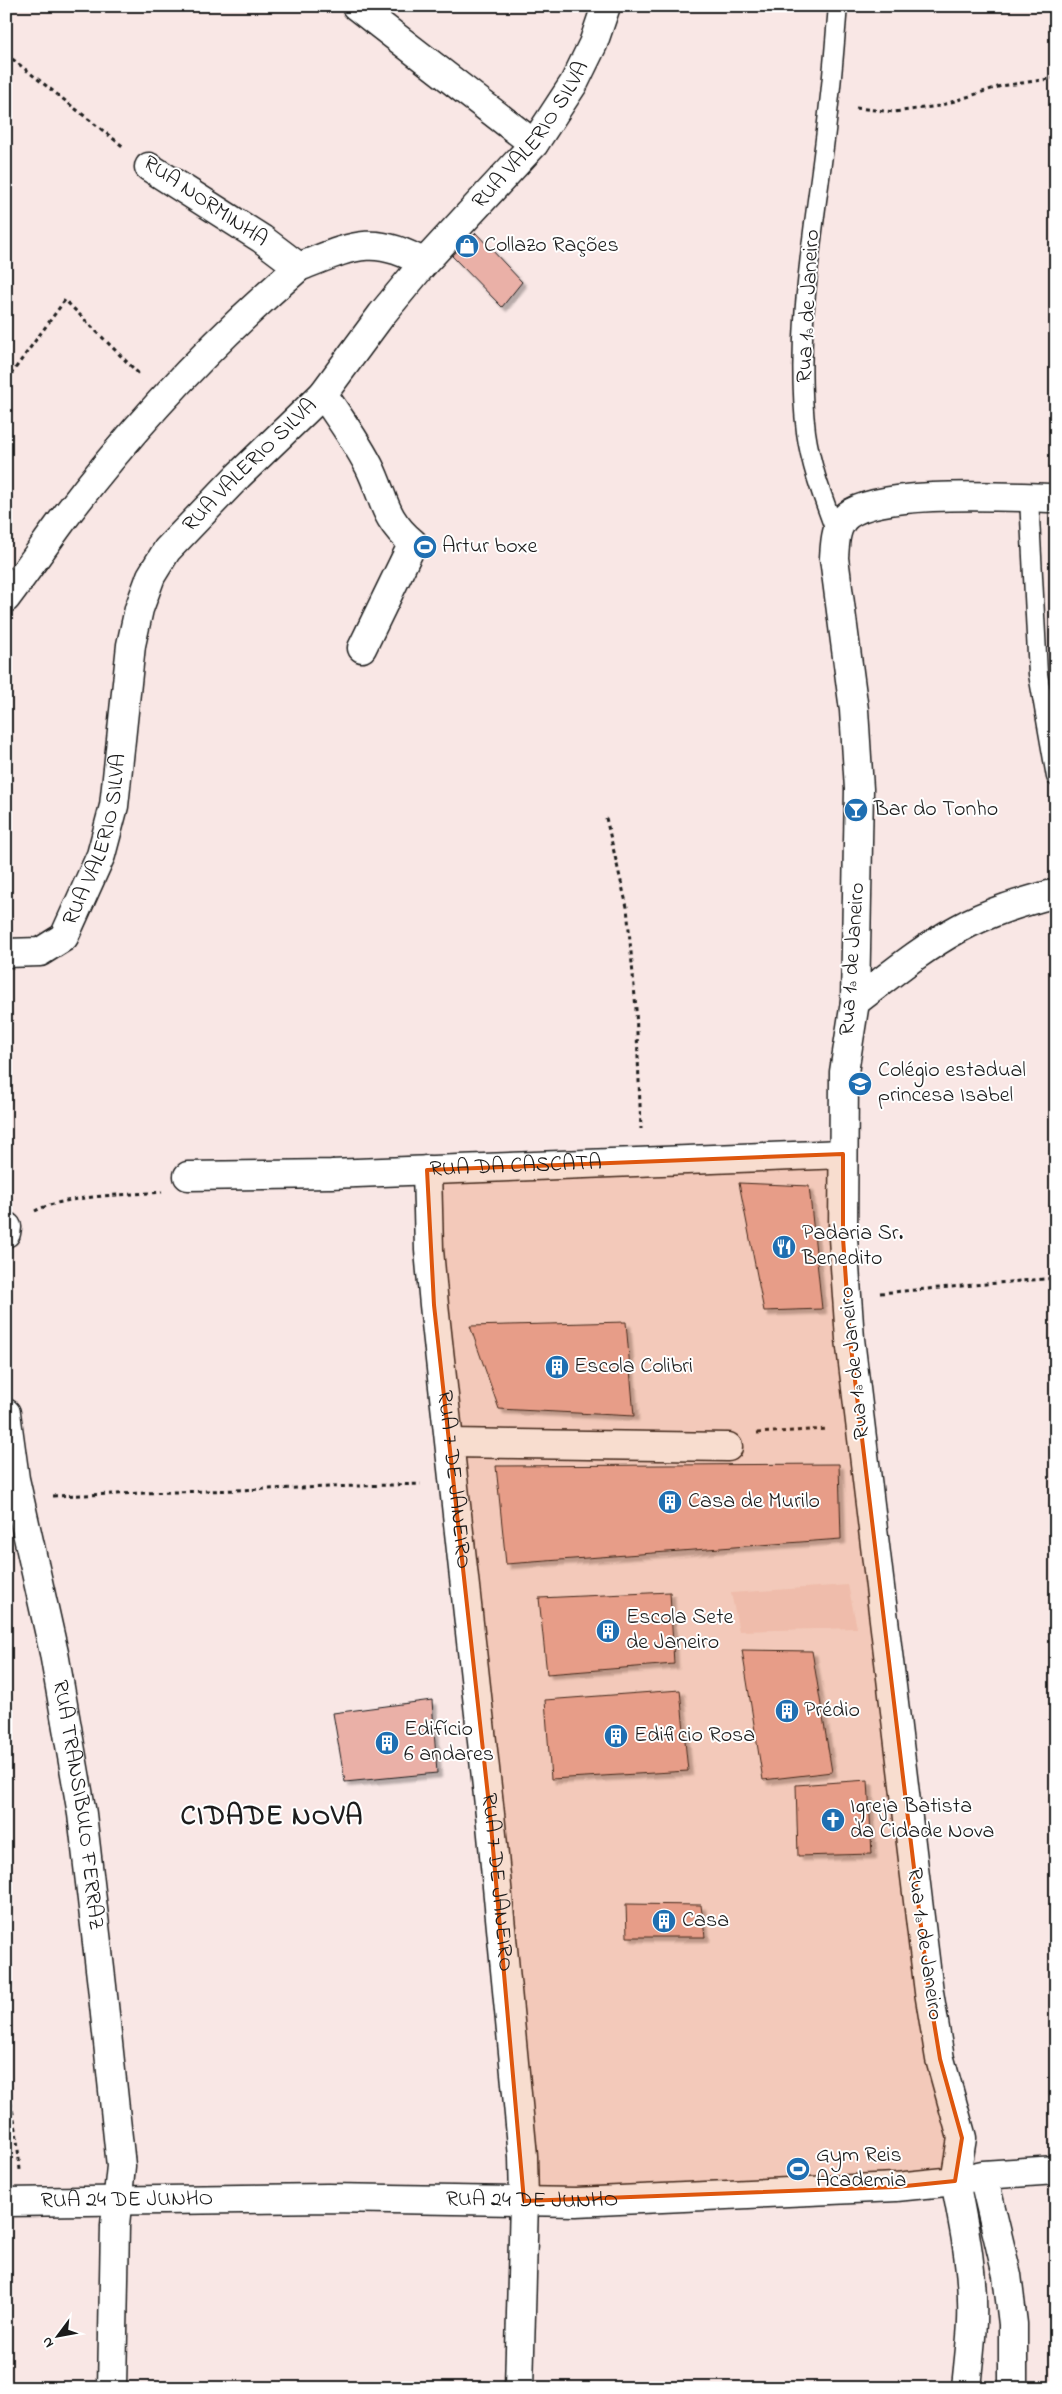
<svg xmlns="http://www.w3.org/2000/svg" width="1062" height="2394" font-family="'Indie Flower',sans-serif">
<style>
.built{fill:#f4d6d2}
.building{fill:#eab0a7;stroke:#1c1c1c;filter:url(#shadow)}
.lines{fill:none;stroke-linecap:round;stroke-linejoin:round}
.service-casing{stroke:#1c1c1c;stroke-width:21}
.minor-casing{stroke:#1c1c1c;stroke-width:31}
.tertiary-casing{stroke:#1c1c1c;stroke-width:31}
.path{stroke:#1c1c1c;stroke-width:3;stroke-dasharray:4 4;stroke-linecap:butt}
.service{stroke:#fff;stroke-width:18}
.minor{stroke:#fff;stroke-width:28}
.tertiary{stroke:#fff;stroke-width:28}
.marked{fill:#de560d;fill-opacity:0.2;stroke:#de560d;stroke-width:4;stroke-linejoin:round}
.labels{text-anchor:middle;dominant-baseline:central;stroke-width:4;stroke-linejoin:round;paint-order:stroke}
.street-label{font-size:22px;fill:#1c1c1c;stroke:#fff}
.poi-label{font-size:22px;fill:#1c1c1c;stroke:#fff;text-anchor:start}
.district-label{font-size:28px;font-weight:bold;letter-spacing:1px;fill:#1c1c1c;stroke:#fff}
</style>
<defs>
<filter id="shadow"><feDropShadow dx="4.5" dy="4.5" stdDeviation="1" flood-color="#0004"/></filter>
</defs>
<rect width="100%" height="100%" fill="#f9e7e5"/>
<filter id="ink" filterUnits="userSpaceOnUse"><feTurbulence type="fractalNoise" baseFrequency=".02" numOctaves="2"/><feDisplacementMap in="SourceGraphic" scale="10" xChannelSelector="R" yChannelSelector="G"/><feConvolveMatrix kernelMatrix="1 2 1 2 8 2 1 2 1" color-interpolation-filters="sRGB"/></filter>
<g filter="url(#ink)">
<path class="built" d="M848,1585L857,1628L739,1631L731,1593Z"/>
<path class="building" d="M476,233L522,282L502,307L452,256Z
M739,1183L809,1186L822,1309L764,1311Z
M626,1322L634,1416L499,1409L470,1326Z
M839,1464L841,1539L506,1564L496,1466Z
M670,1592L674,1664L547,1674L539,1598Z
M742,1650L812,1651L832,1772L763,1780Z
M680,1690L688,1771L551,1779L545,1700Z
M432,1700L437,1773L345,1782L333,1713Z
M868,1780L872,1854L798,1856L796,1785Z
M626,1904L701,1905L705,1937H627Z"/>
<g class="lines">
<g class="service-casing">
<path id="service" d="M1029,498L1038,674L1056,777
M836,533C824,500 811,468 806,432C793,323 818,213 829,104C833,72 835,39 838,6"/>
</g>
<g class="minor-casing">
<g id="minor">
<path d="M356,6L534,144"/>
<path d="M149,167L262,239L299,267C350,247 373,233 424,263"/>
<path d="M323,394C339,417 356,441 369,466C385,498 382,517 413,543L362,648"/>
<path d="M6,598C25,573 43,547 62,521C131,429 211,343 299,267"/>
<path id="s1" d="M6,953L40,952L64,937L101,855L114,806L131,645L139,609L151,576L167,550L238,476L323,394L382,314L424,263L534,144L574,83L593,44L606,6"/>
<path d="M855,1002C888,977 921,949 958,929C988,912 1023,902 1056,893"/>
<path id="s2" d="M427,1170L429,1250L434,1305L490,1814L523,2156L524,2201L519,2388"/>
<path id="s3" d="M188,1176L331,1174L843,1154"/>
<path d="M6,1233L7,1227"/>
<path id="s4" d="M6,1413L15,1479L54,1653L82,1814L102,1986L121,2166L115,2225L112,2388"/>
<path d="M450,1443L728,1447"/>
<path id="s5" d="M6,2202L328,2198L576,2202L896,2187L955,2181L962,2138L940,2059L929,1992L850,1339L843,1238L844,1072L855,1002L859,789L854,710L834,558C835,543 835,525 848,515C881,489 1011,497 1056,498"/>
</g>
</g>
<g class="tertiary-casing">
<path id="tertiary" d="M983,2175L1007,2275L1013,2324V2388
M966,2388C968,2366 971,2344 972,2322C974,2274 964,2227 955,2181L983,2175L1056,2170"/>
</g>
<path class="path" d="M6,54L125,148
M856,108L894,112L939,106L1001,86L1056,78
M6,381L65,300L141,376
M606,818L627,907L636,1009L641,1129
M35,1211C65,1195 127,1195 162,1192
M880,1293L1056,1278
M757,1433L828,1429
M53,1496L421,1484
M6,2079L16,2129L20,2170"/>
<use href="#service" class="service"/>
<use href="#minor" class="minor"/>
<use href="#tertiary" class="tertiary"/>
</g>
</g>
<path class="marked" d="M843,1154V1238L850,1339L929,1992L940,2059L962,2138L955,2181L896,2187L524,2201L490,1814L434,1305L427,1170Z"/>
<defs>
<g id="shop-disc" transform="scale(1.25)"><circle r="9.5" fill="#1f6fb2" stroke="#fff"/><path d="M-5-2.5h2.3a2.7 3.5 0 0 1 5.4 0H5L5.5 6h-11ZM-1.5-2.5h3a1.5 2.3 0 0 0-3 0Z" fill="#fff"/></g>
<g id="stadium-disc" transform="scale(1.25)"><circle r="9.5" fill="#1f6fb2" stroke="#fff"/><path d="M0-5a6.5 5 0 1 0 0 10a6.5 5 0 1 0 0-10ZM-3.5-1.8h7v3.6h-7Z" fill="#fff"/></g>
<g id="bar-disc" transform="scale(1.25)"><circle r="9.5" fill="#1f6fb2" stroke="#fff"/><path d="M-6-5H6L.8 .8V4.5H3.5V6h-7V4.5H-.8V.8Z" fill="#fff"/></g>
<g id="school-disc" transform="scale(1.25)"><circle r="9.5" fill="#1f6fb2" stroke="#fff"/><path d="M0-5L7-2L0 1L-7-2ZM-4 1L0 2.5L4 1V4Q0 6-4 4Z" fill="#fff"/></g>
<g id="restaurant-disc" transform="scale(1.25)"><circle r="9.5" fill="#1f6fb2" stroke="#fff"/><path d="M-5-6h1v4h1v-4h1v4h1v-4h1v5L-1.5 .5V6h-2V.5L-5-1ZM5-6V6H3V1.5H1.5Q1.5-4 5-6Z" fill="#fff"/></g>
<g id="building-disc" transform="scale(1.25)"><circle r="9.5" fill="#1f6fb2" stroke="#fff"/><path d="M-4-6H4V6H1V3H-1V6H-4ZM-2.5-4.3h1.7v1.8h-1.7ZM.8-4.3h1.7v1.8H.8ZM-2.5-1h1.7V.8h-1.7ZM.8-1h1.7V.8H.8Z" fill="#fff"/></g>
<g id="church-disc" transform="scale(1.25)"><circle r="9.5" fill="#1f6fb2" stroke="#fff"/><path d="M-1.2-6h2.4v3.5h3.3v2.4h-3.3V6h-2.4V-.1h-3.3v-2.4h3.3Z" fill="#fff"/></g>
</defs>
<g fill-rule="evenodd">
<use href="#shop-disc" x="467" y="246"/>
<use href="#stadium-disc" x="425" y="547"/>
<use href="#bar-disc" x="856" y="810"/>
<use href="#school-disc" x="860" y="1084"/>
<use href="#restaurant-disc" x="784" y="1247"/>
<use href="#building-disc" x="557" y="1367"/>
<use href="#building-disc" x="670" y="1502"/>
<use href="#building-disc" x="608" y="1631"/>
<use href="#building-disc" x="787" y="1711"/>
<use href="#building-disc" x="616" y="1736"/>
<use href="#building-disc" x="387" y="1743"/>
<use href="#church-disc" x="833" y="1820"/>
<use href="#building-disc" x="664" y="1921"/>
<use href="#stadium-disc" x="798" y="2169"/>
</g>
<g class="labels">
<g class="street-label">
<text stroke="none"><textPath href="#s1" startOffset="1021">RUA VALERIO SILVA</textPath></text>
<text transform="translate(205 202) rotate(34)">RUA NORMINHA</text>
<text transform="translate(809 306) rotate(-87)">Rua 1ª de Janeiro</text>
<text stroke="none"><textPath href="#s1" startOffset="586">RUA VALERIO SILVA</textPath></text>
<text stroke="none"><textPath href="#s1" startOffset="166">RUA VALERIO SILVA</textPath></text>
<text transform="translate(853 959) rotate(-86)">Rua 1ª de Janeiro</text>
<text stroke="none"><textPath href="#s3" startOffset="328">RUA DA CASCATA</textPath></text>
<text transform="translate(855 1363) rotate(-96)">Rua 1ª de Janeiro</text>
<text stroke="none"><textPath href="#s2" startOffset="311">RUA 7 DE JANEIRO</textPath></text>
<text stroke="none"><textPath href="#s4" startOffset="399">RUA TRANSIBULO FERRAZ</textPath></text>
<text stroke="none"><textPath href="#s2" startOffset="716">RUA 7 DE JANEIRO</textPath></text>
<text transform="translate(924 1944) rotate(82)">Rua 1ª de Janeiro</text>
<text stroke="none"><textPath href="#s5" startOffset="121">RUA 24 DE JUNHO</textPath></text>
<text stroke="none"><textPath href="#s5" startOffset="526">RUA 24 DE JUNHO</textPath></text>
</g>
<g class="poi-label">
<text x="484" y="246">Collazo Rações</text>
<text x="442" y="547">Artur boxe</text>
<text x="874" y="810">Bar do Tonho</text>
<text x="878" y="1071">Colégio estadual<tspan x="878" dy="25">princesa Isabel</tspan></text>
<text x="802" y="1234">Padaria Sr.<tspan x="802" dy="25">Benedito</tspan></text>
<text x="574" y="1367">Escola Colibri</text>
<text x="688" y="1502">Casa de Murilo</text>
<text x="626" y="1618">Escola Sete<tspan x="626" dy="25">de Janeiro</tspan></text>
<text x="804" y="1711">Prédio</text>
<text x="404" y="1730">Edifício<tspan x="404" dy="25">6 andares</tspan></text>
<text x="634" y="1736">Edificio Rosa</text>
<text x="850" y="1807">Igreja Batista<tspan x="850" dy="25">da Cidade Nova</tspan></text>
<text x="682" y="1921">Casa</text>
<text x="816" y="2156">Gym Reis<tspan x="816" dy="25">Academia</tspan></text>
</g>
<g class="district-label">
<text x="272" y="1817">CIDADE NOVA</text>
</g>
</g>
<rect width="1062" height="2394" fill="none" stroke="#fff" stroke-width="25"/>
<rect x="12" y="12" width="1037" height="2369" fill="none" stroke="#1c1c1c" stroke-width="2" filter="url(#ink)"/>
<g transform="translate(58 2336) rotate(238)" stroke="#ffffff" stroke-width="4" paint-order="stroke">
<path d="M0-4L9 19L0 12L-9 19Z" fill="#1c1c1c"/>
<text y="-8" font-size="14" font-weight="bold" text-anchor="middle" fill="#1c1c1c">N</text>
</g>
</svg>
